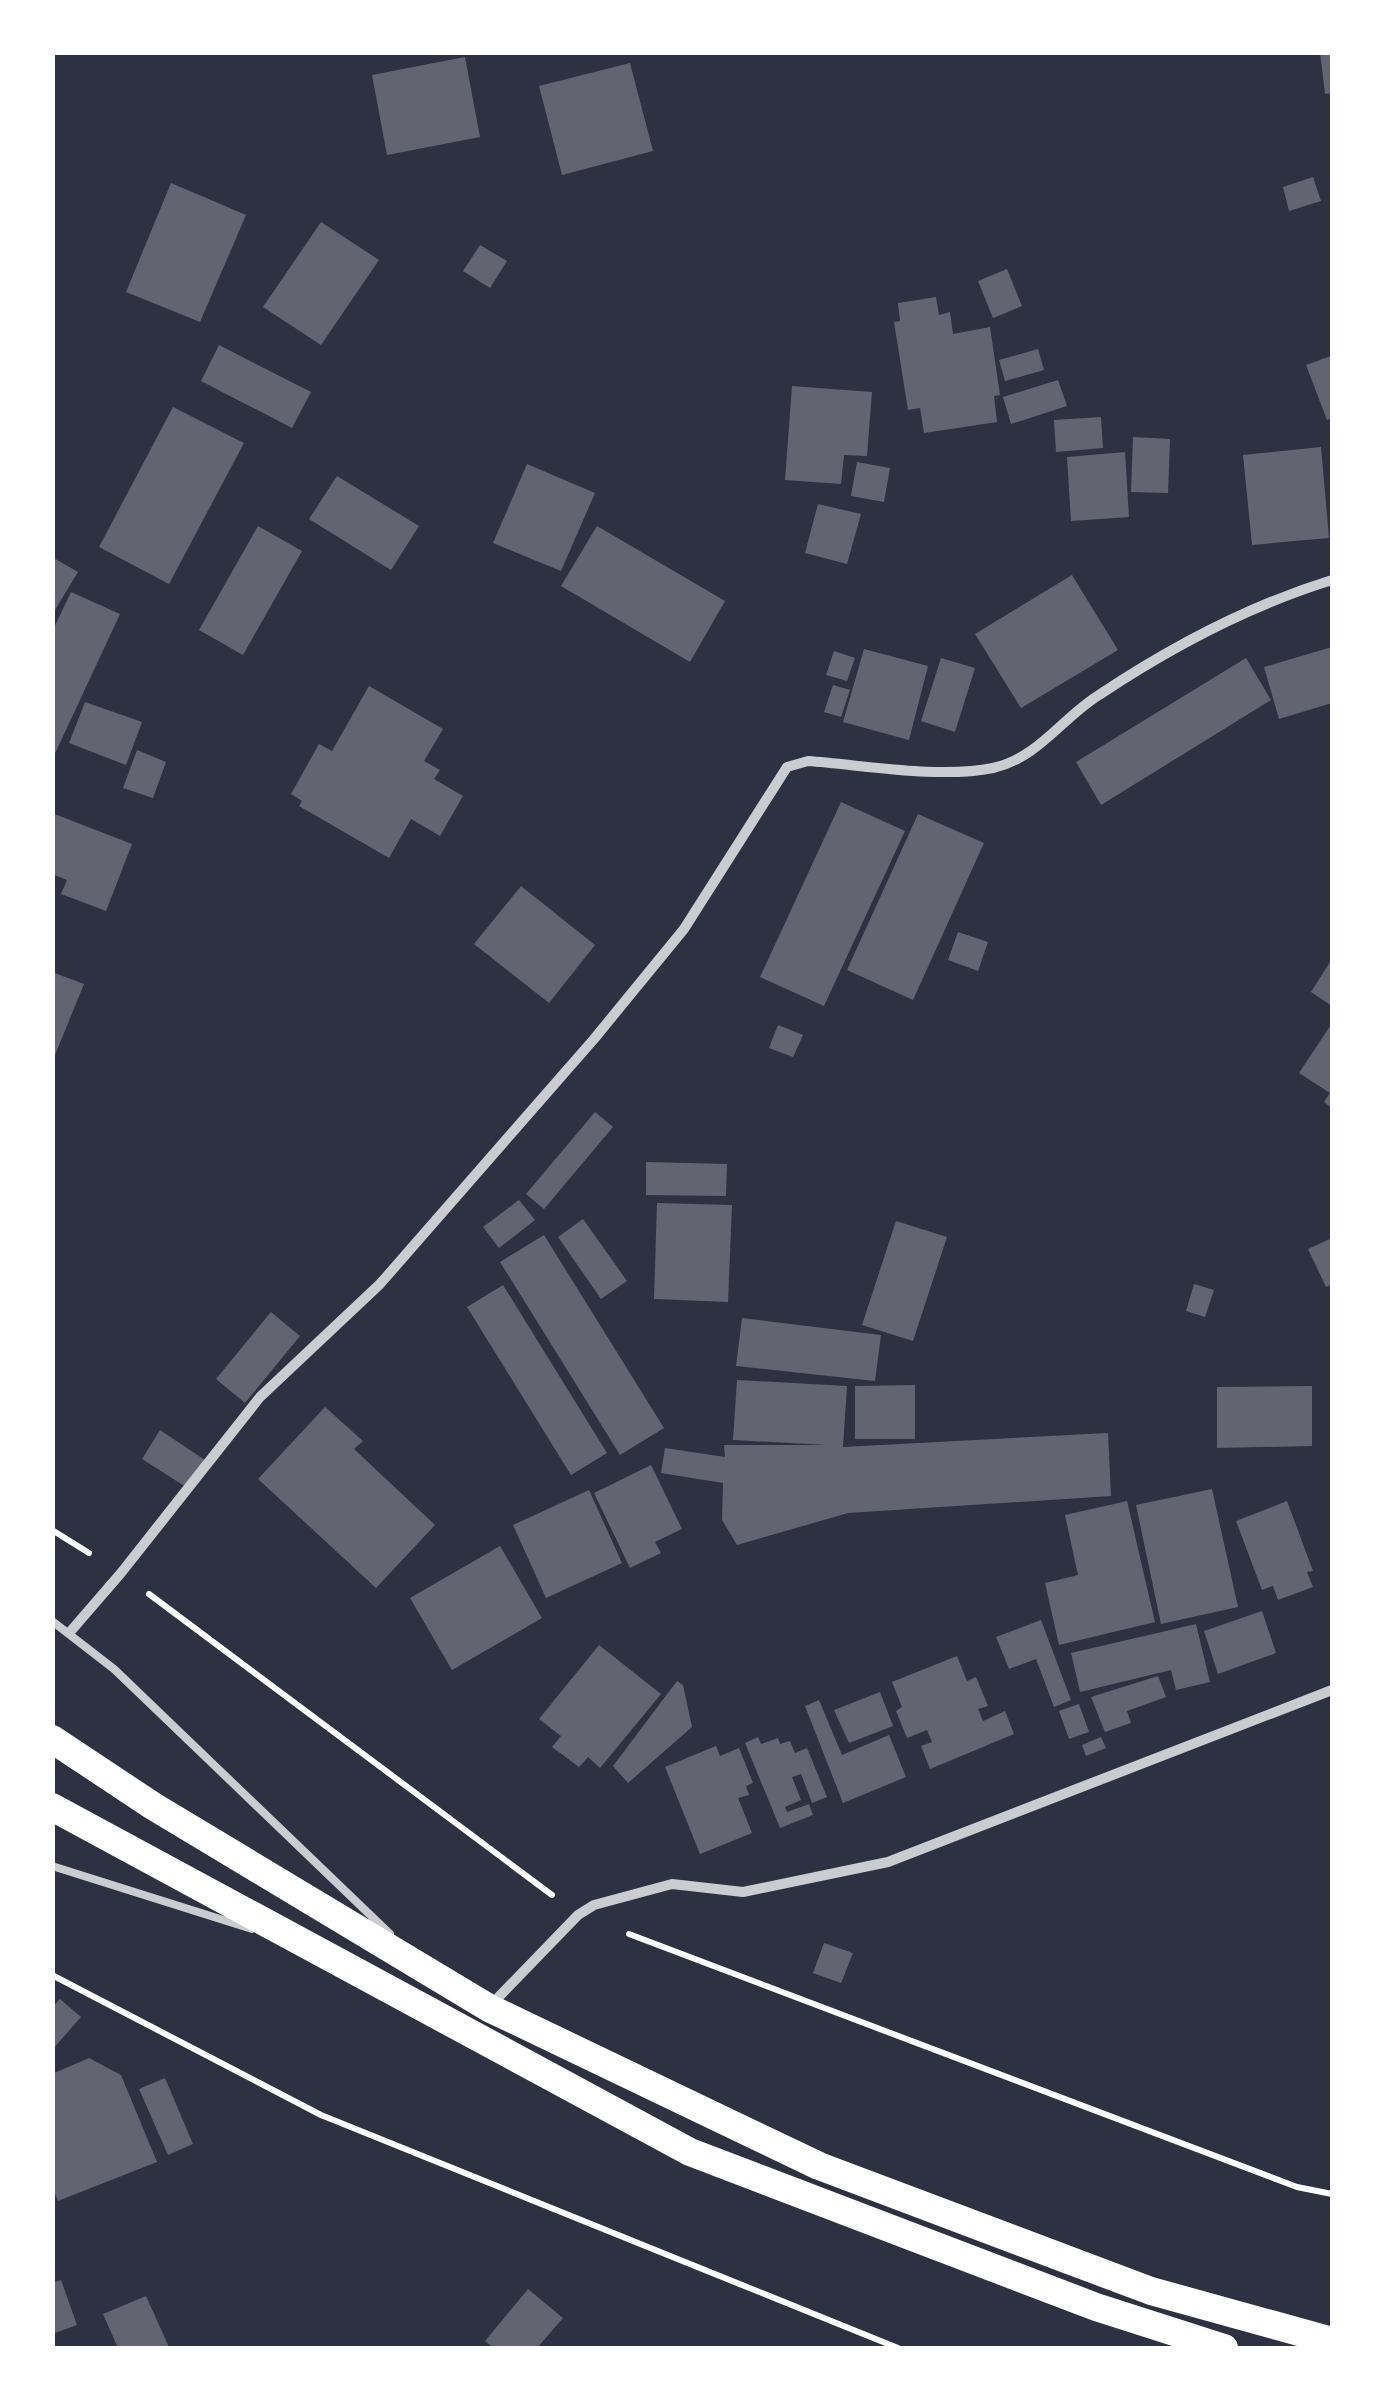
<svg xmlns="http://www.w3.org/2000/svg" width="1385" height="2401" font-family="'Noto Sans',sans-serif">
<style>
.building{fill:#626471}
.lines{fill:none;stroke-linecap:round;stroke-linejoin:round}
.path{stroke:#fff;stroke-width:6}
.service{stroke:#caccd0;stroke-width:8}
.minor{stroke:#caccd0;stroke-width:10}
.trunk{stroke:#fff;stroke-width:28}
</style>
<rect width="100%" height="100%" fill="#2d3142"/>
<path class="building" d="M1320,52H1332V93L1325,94Z
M465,57L480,137L387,155L372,75Z
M630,63L653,151L562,175L539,86Z
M1313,177L1321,201L1289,211L1283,187Z
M171,183L246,215L200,322L126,292Z
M321,222L379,260L321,345L263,307Z
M480,245L507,261L490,288L463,271Z
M1007,269L1022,306L993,318L978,281Z
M936,297L939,315L950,312L953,334L990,327L1000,395L994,396L997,422L924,433L920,408L908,410L894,322L900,321L898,303Z
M219,345L311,392L292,428L201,381Z
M1038,349L1044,370L1005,381L999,360Z
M1331,356L1332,418L1327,420L1306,365Z
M1058,380L1067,406L1011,424L1003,397Z
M792,386L872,392L867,456L844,455L841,484L785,480Z
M173,407L244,443L169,584L99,547Z
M1101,417L1103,448L1056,452L1054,420Z
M1133,437L1170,439L1168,493L1131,492Z
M1321,447L1329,538L1252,545L1243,455Z
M1125,452L1129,517L1071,521L1067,457Z
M857,462L890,468L884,502L851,496Z
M527,464L595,493L561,571L493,543Z
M337,476L419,526L391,570L309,519Z
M818,504L861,514L847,564L805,553Z
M258,526L302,551L243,655L199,630Z
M597,526L725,601L690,662L561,586Z
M52,557L78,572L52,615Z
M1072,575L1118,650L1021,708L975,634Z
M71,592L120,614L52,760V632Z
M1332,647V703L1279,719L1264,667Z
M864,649L928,666L909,740L843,722Z
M834,651L855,658L847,681L826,675Z
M941,658L975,668L955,732L921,721Z
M1246,658L1271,700L1101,805L1076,762Z
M833,685L850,690L841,717L824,712Z
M369,686L443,729L424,761L440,770L434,779L463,796L440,836L411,819L389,858L299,806L302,801L291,794L319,744L332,751Z
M85,702L142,722L126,765L69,743Z
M137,750L166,762L153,798L123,788Z
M841,802L905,831L824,1006L760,977Z
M52,813L132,844L106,911L61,894L67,880L52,874Z
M918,814L984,843L913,1000L847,970Z
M521,886L595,945L549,1003L474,944Z
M958,932L988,942L978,971L948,960Z
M1332,959V1006L1311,992Z
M52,972L84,984L53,1060H52Z
M1332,1023V1108L1324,1102L1330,1093L1299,1073Z
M778,1025L803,1035L793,1057L769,1048Z
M595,1112L613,1127L544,1209L526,1194Z
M646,1162L727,1164L726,1196L646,1195Z
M519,1200L535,1220L499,1248L483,1227Z
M657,1203L732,1205L728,1302L654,1299Z
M583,1219L627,1281L601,1299L558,1237Z
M896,1221L947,1237L913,1341L862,1325Z
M544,1235L664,1428L620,1455L500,1262Z
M1332,1238V1284L1326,1287L1308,1249Z
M1194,1284L1214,1290L1205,1317L1186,1311Z
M503,1285L607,1453L571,1475L467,1307Z
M271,1312L300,1336L245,1403L216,1379Z
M742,1318L881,1335L875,1381L736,1366Z
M737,1380L847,1386L843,1447L1108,1433L1111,1496L848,1513L737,1545L722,1520L723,1483L661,1473L665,1448L725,1457L724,1445H827L733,1440Z
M915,1385V1439H855V1386Z
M1312,1386V1446L1217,1448V1387Z
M325,1407L363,1441L354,1449L435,1525L376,1588L258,1479Z
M160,1430L205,1460L186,1487L142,1459Z
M651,1465L682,1529L655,1542L661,1553L630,1568L594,1493Z
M1212,1489L1238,1607L1161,1624L1136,1505Z
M589,1490L622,1563L546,1598L513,1525Z
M1127,1501L1155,1622L1059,1645L1045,1583L1078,1575L1065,1515Z
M1287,1501L1313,1571L1307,1572L1313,1587L1278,1600L1273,1586L1262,1590L1236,1521Z
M500,1546L542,1618L452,1670L410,1598Z
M1262,1611L1276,1653L1218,1674L1204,1631Z
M1041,1620L1071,1700L1054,1707L1036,1659L1009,1669L996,1637Z
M1196,1624L1210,1682L1176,1690L1171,1670L1080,1692L1071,1653Z
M599,1645L661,1694L600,1768L588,1757L579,1767L552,1747L561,1736L539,1719Z
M957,1656L967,1681L976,1677L988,1706L978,1709L983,1721L1005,1711L1014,1734L930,1769L921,1746L932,1742L927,1730L907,1738L896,1711L902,1707L892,1682Z
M1158,1676L1166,1697L1127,1711L1131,1723L1105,1732L1091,1697Z
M677,1681L683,1685L692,1727L628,1783L613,1766Z
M880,1692L893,1726L849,1743L834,1710Z
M819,1700L842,1755L889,1735L906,1777L843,1803L805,1706Z
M1079,1704L1089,1732L1069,1739L1059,1711Z
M758,1737L761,1744L778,1738L780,1744L790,1741L795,1753L807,1748L827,1797L812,1803L801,1774L792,1777L801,1800L785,1807L787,1812L809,1804L813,1815L780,1828L745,1743Z
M1101,1737L1106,1748L1086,1756L1082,1745Z
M716,1746L720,1756L739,1748L753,1783L746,1786L749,1795L738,1798L752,1833L700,1854L665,1767Z
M824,1943L853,1953L841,1983L813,1973Z
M60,1999L81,2017L52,2050V2007Z
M89,2058L121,2075L157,2162L58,2201L52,2186V2074Z
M165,2078L193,2144L168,2155L139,2089Z
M61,2280L77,2325L52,2334V2283Z
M528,2289L563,2318L537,2348H494L485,2341Z
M146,2296L169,2347L118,2348L103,2314Z"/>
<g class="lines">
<path class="path" d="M52,1530L89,1553
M149,1594L552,1895
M629,1934L1297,2187L1332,2194
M52,1975L321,2115L898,2348"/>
<path class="service" d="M52,1621L114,1669L390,1934
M52,1866L252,1929"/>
<path class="minor" d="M70,1632L121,1573L260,1397L380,1284L594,1039L684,929L787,767L808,761C863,765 940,779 993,768C1038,758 1062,718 1099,695C1171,647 1251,605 1332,580
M489,2007L578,1915L594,1905L672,1884L743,1892L888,1862L1332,1690"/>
<path class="trunk" d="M52,1739L153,1806L489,2008L819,2166L1151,2291L1332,2341
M52,1807L690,2152L1096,2307L1224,2348"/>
</g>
<rect width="1385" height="2401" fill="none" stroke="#ffffff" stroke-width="110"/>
</svg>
